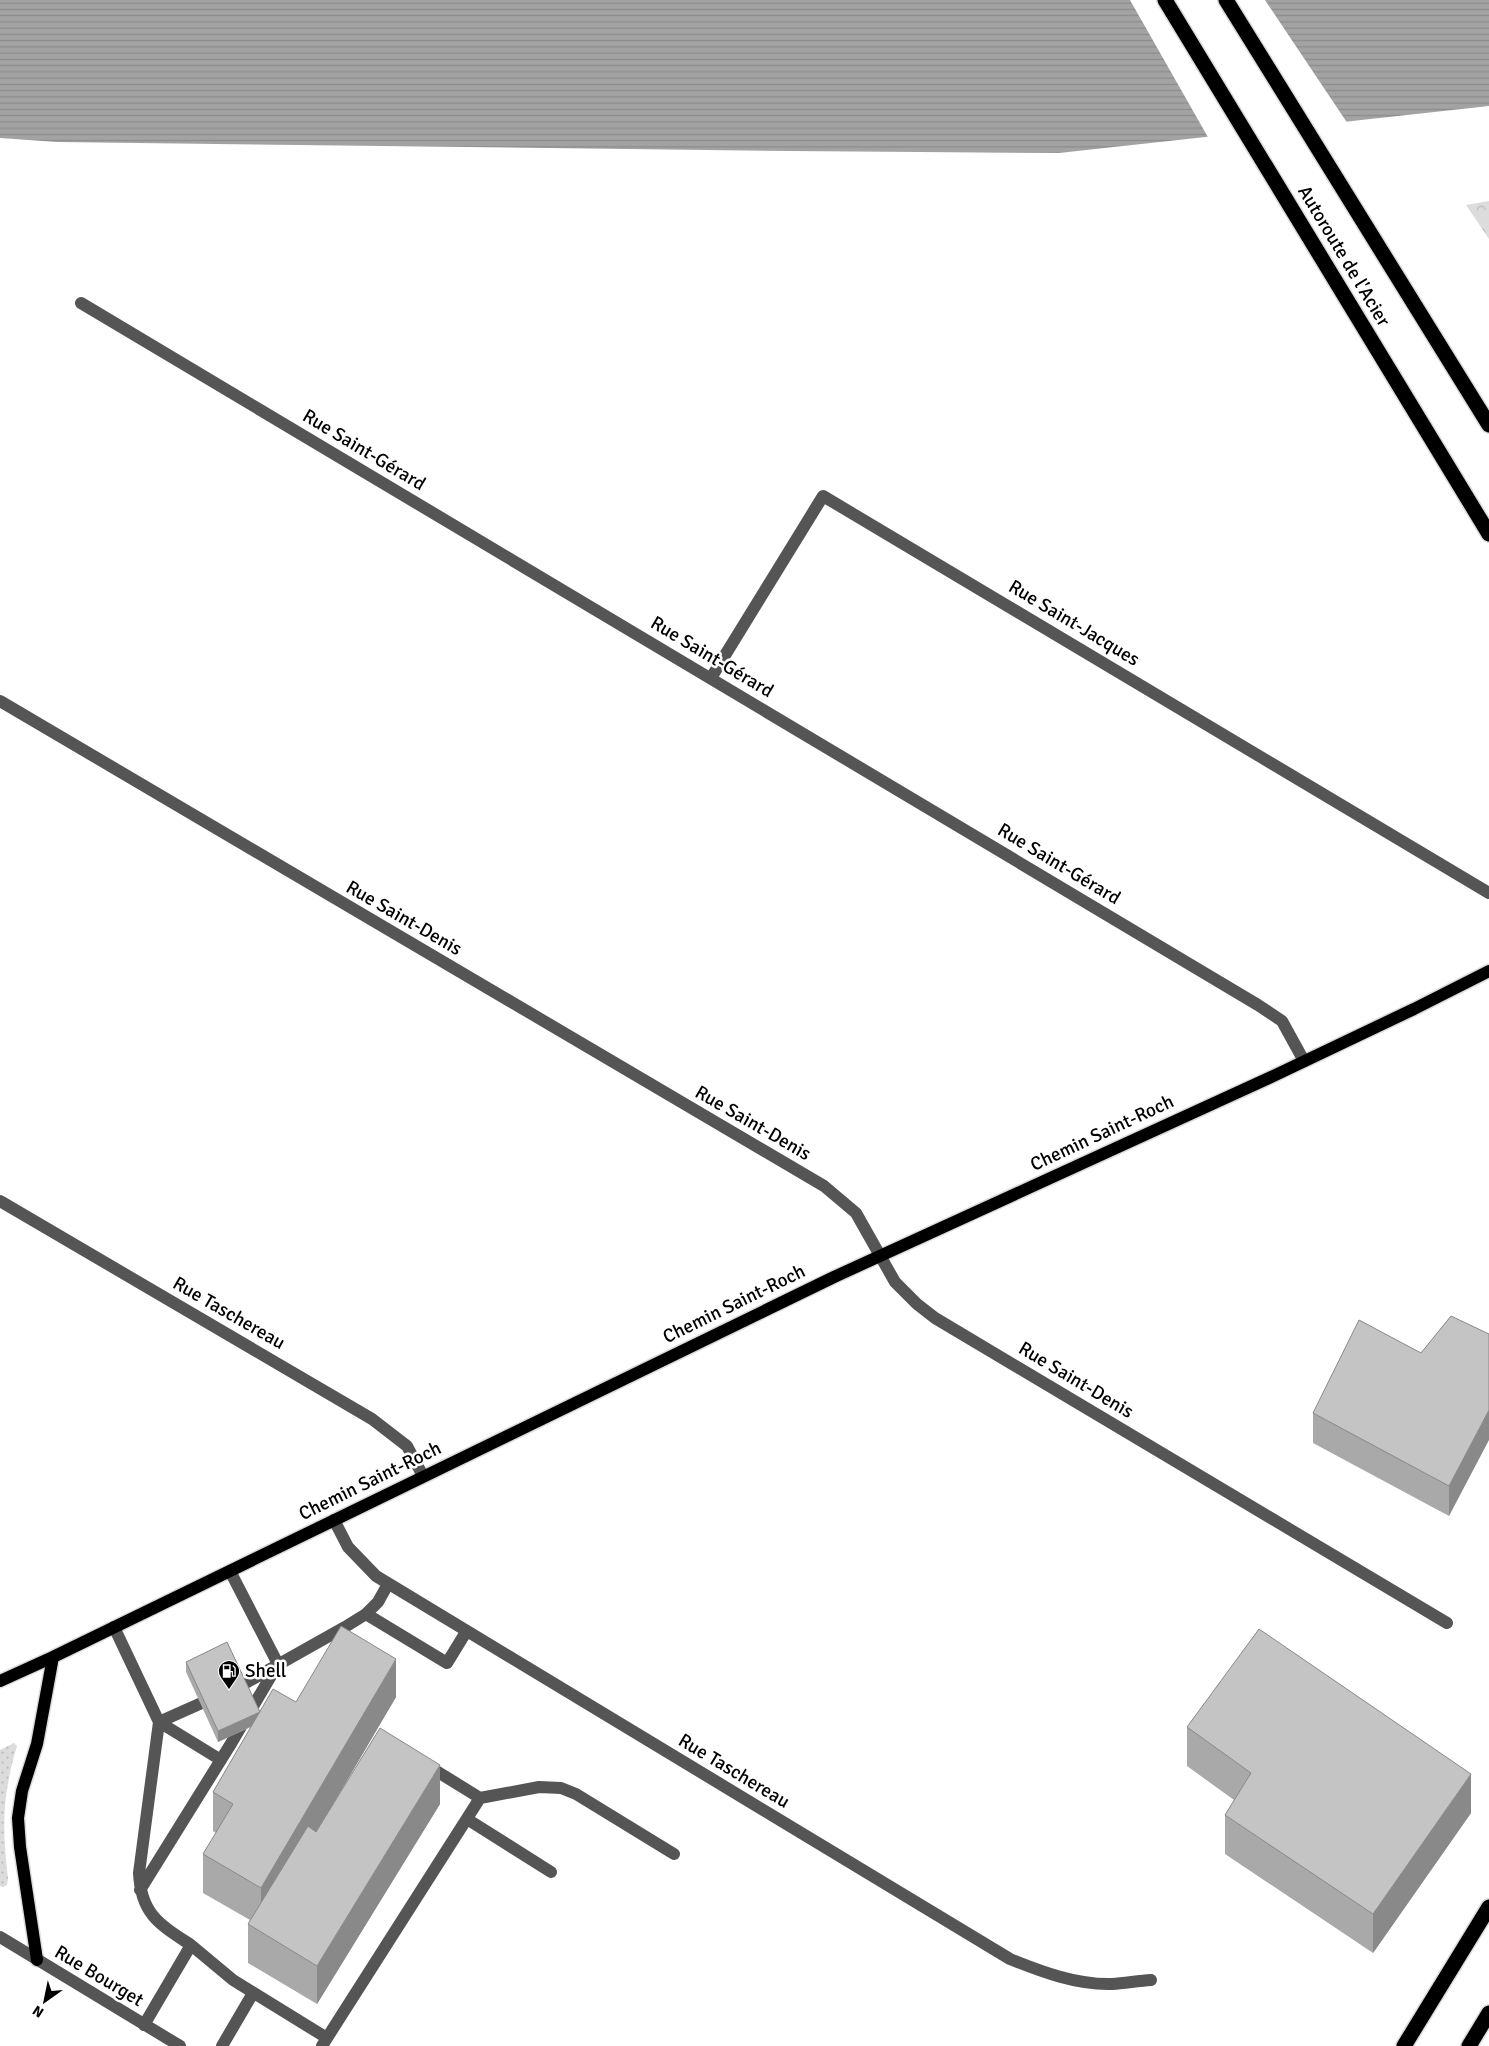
<svg xmlns="http://www.w3.org/2000/svg" width="1489" height="2046" font-family="Signika,sans-serif">
<style>
.grass{fill:url(#grass-dots)}
.forest{fill:url(#forest-crowns)}
.water{fill:url(#water-rules)}
.pier{fill:#fff}
.lines{fill:none;stroke-linecap:round;stroke-linejoin:round}
.major-casing{stroke:#dbdbdb;stroke-width:15}
.highway-casing{stroke:#dbdbdb;stroke-width:18}
.minor{stroke:#555;stroke-width:12}
.major{stroke:#000;stroke-width:12}
.highway{stroke:#000;stroke-width:15}
.wall{fill:#a9a9a9}
.shaded-wall{fill:#898989}
.building{fill:#c4c4c4;stroke:#898989}
.labels{text-anchor:middle;dominant-baseline:central;stroke-width:5;stroke-linejoin:round;paint-order:stroke}
.street-label{font-size:19px;fill:#000;stroke:#fff}
.poi-label{font-size:19px;fill:#000;stroke:#fff;text-anchor:start}
</style>
<defs>
<pattern id="grass-dots" width="8" height="8" patternUnits="userSpaceOnUse" patternTransform="scale(1.25)"><rect width="8" height="8" fill="#dcdcdc"/><path d="M2 2h.1M6 6h.1" fill="none" stroke="#bbb" stroke-width="1.8" stroke-linecap="round"/></pattern>
<pattern id="forest-crowns" width="20" height="18" patternUnits="userSpaceOnUse" patternTransform="scale(1.25)"><rect width="20" height="18" fill="#dcdcdc"/><path d="M2 6a3 3 0 1 1 6 0M12 15a3 3 0 1 1 6 0" fill="none" stroke="#bbb"/></pattern>
<pattern id="water-rules" width="6" height="5" patternUnits="userSpaceOnUse" patternTransform="scale(1.25)"><rect width="6" height="5" fill="#a3a3a3"/><path d="M0 2.5h6" fill="none" stroke="#8b8b8b"/></pattern>
</defs>
<rect width="100%" height="100%" fill="#fff"/>
<path class="grass" d="M14,1743L17,1746C2,1796 2,1827 8,1878L7,1885L3,1887L0,1886V1750Z"/>
<path class="forest" d="M1489,201V239L1466,205Z"/>
<path class="water" d="M0,0H1489V106L1059,153L788,151L57,142L0,138Z"/>
<path class="pier" d="M1130,0H1265L1348,124L1209,139Z"/>
<g class="lines">
<g class="major-casing">
<path id="major" d="M0,1681L53,1657L834,1277L1269,1078L1414,1009L1489,971
M37,1960L20,1847L18,1818L22,1791L37,1744L53,1657"/>
</g>
<g class="highway-casing">
<path id="highway" d="M1165,0L1489,534
M1226,0L1489,425
M1404,2046L1489,1907
M1469,2046L1489,2013"/>
</g>
<path class="minor" d="M81,303L1258,1005L1282,1021L1304,1061
M711,678L823,496L1489,893
M0,701L824,1186L856,1213L895,1282L917,1304L935,1318L1447,1623
M0,1201L372,1419L407,1446L423,1476
M334,1520L348,1547L376,1576L1010,1959C1042,1972 1077,1985 1112,1984C1125,1983 1138,1981 1151,1980
M366,1614L447,1663L466,1632
M114,1627L159,1722L221,1760
M480,1798L539,1787L561,1788L576,1794L674,1854
M467,1819L551,1872
M140,1890L232,1742L278,1664L230,1571
M0,1937L180,2046
M191,1945L233,1980L327,2038L322,2046
M144,2025L191,1945C159,1924 141,1914 139,1873L159,1722L242,1685L345,1627L366,1614L378,1602L388,1584
M327,2038L480,1798L425,1764
M222,2046L253,1993"/>
<use href="#major" class="major"/>
<use href="#highway" class="highway"/>
</g>
<path class="wall" d="M1451,1316L1449,1516L1313,1443V1413L1421,1353Z
M186,1662L260,1711L296,1702L396,1697L332,1806L440,1804L317,2004L248,1963V1924L250,1920L203,1893V1854L216,1833L213,1831V1792L251,1727L218,1742L186,1672Z
M1187,1727L1471,1813L1373,1953L1225,1854V1815L1234,1800L1187,1766Z"/>
<path class="shaded-wall" d="M1489,1410V1440L1449,1516V1486Z
M396,1659V1697L261,1927V1888Z
M260,1712V1722L218,1742V1731Z
M440,1765V1804L317,2004V1966Z
M1471,1774V1813L1373,1953V1914Z"/>
<path class="building" d="M1451,1316L1489,1334V1410L1449,1486L1313,1413L1359,1320L1421,1353Z
M341,1626L396,1659L261,1888L203,1854L233,1804L213,1792L273,1689L296,1702Z
M1259,1629L1471,1774L1373,1914L1225,1815L1251,1773L1187,1727Z
M227,1642L260,1712L218,1731L186,1662Z
M380,1728L440,1765L317,1966L248,1924L308,1826L316,1832Z"/>
<defs>
<g id="fuel-pin" transform="scale(1.125)"><path d="M0 17L-7.5 6A9.5 9.5 0 1 1 7.5 6Z" fill="#000" stroke="#fff"/><path d="M-5.5-6h7V0h2V4h1.3V-2.5L3-4.5l.8-.8L6-3V5H2.5V1h-1V6h-7ZM-4.2-4.7v3.2H.2V-4.7Z" fill="#fff"/></g>
</defs>
<g fill-rule="evenodd">
<use href="#fuel-pin" x="229" y="1671"/>
</g>
<g class="labels">
<g class="street-label">
<text transform="translate(1344 256) rotate(59)">Autoroute de l'Acier</text>
<text transform="translate(364 450) rotate(31)">Rue Saint-Gérard</text>
<text transform="translate(1074 623) rotate(31)">Rue Saint-Jacques</text>
<text transform="translate(712 657) rotate(31)">Rue Saint-Gérard</text>
<text transform="translate(1059 864) rotate(31)">Rue Saint-Gérard</text>
<text transform="translate(404 918) rotate(30)">Rue Saint-Denis</text>
<text transform="translate(753 1123) rotate(30)">Rue Saint-Denis</text>
<text transform="translate(1102 1133) rotate(-25)">Chemin Saint-Roch</text>
<text transform="translate(734 1304) rotate(-26)">Chemin Saint-Roch</text>
<text transform="translate(229 1313) rotate(30)">Rue Taschereau</text>
<text transform="translate(1076 1380) rotate(31)">Rue Saint-Denis</text>
<text transform="translate(370 1481) rotate(-26)">Chemin Saint-Roch</text>
<text transform="translate(734 1771) rotate(31)">Rue Taschereau</text>
<text transform="translate(99 1976) rotate(31)">Rue Bourget</text>
</g>
<g class="poi-label">
<text x="245" y="1671">Shell</text>
</g>
</g>
<g transform="translate(45 2001) rotate(213)" stroke="#ffffff" stroke-width="4" paint-order="stroke">
<path d="M0-4L9 19L0 12L-9 19Z" fill="#000000"/>
<text y="-8" font-size="14" font-weight="bold" text-anchor="middle" fill="#000000">N</text>
</g>
</svg>
